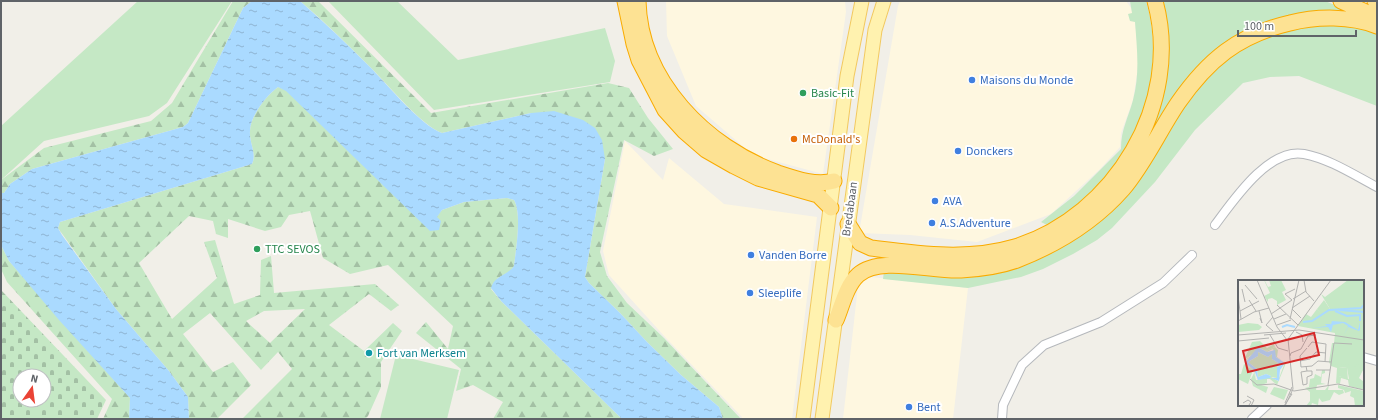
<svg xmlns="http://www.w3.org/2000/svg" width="1378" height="420" font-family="'Source Sans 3',sans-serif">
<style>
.commercial{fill:#fef7e0}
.green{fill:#c5e8c5}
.forest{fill:url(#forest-firs);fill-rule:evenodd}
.cemetery{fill:url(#cemetery-stones);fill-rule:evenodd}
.water{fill:url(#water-ripples)}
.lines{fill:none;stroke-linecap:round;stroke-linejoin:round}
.minor-casing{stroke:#b5b8bc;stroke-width:10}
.primary-casing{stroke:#f2c960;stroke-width:15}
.motorway-casing{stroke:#f9ab00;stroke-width:17}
.minor{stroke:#fff;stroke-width:8}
.primary{stroke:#fff2af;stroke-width:13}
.motorway{stroke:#fde293;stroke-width:15}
.shop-dot{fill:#3f7fe0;stroke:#fff;stroke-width:1.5}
.leisure-dot{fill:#2e9e5b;stroke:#fff;stroke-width:1.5}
.food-dot{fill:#e8710a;stroke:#fff;stroke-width:1.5}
.culture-dot{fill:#0f9aa8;stroke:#fff;stroke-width:1.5}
.labels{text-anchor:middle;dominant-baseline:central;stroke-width:4;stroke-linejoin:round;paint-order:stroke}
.shop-label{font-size:12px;fill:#366cbe;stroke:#fff;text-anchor:start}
.leisure-label{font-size:12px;fill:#27864d;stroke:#fff;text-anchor:start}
.food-label{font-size:12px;fill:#c56008;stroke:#fff;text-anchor:start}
.street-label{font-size:12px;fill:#5f6368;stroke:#fff}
.culture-label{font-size:12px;fill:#0d838f;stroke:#fff;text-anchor:start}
.inset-river{fill:none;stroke:#aadaff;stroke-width:2}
.inset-road{fill:none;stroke:#b3b3b1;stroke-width:1}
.view{fill:#d62828;fill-opacity:0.15;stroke:#d62828;stroke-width:2}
.inset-edge{fill:none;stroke:#5f6368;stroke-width:2}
</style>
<defs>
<pattern id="forest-firs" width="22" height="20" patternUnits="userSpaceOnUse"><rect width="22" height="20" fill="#c5e8c5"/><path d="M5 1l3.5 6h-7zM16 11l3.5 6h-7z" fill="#a3c0a4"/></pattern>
<pattern id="cemetery-stones" width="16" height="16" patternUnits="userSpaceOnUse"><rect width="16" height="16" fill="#c5e8c5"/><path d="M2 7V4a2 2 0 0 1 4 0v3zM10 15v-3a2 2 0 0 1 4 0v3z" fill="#a3c0a4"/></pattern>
<pattern id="water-ripples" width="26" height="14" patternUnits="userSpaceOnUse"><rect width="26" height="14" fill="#aadaff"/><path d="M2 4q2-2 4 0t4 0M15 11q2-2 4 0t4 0" fill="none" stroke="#8eb4d2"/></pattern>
</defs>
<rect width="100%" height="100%" fill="#f1efe8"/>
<path class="commercial" d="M666,1H845L846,12L823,174L753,155L696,106L667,36Z
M900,1H1126L1131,8L1135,22L1139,61L1133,100L1121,133L1120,147L1100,169L1051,214L977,242L910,235L859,233L898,6Z
M625,141L663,180L669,158L724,204L817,217L792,419H741L742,417L666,338L609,275L603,251Z
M863,276L968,288L953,419H843L858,286Z"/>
<path class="green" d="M138,1H232L167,103L149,116L44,141L1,180V126Z
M328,1H397L458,60L605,28L615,61L610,82L434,110Z
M1130,1H1146C1165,63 1144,135 1102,183C1087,200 1067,214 1047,225L1041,222L1074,196L1121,149C1121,129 1128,119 1133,100C1140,74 1137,49 1135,22L1130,21L1128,14L1132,13Z
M1159,1H1325L1357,14L1287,16L1258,27L1222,49L1142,156L1073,222L1148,128Z
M1303,25H1342L1377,33V106L1299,76L1270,77L1243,83L1195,130L1155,182L1112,228L1097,240L1073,254L1043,269L1021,277L968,288L883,279L884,271L1014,267L1181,110L1198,87L1216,67L1253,41Z
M396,355L459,370L447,419H380Z"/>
<path class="forest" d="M233,1H252L243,8L188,123L183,127L32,169L10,184L4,193H1V180L44,148L151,121L172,103Z
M300,1H318L431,113L608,83L629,88L648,118L673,149L654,156L624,140L600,252L607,276L627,303L664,338L741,419H723L719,407L681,375L647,342L620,313L589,283L585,277L605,159L531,113L442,133C422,126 390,87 374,71C350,47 326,23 300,1Z
M278,87L286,90L436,217L442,210L464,202L507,198L514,200C522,214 516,249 514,266L511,271L498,278L491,289L501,301L622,419H493L503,402L473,385L456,391L461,369L416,333L426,322L448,349L453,326L388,265L350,274L323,258L310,211L289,215L281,227L265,231L228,219V238L216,234L213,221L189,216L139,263L172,319L217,278L204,242L215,240L234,304L260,295L261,260L271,256L274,293L375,284L399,305L391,311L369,294L329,325L364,351L393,323L402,331L381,362V387L368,416L365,419H242L292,369L278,352L261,370L210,313L183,334L213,372L233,362L251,385L217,419H189L188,397L169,371L116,309L58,228L60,222L252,164C257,153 249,143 250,131C250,116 267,95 278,87ZM305,309L270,343L246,321L264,311Z
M1,245L9,261L130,398L129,419H103L112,399L7,282L1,269Z"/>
<path class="cemetery" d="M1,290L106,400L97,419H1ZM20,376H44V400H20Z"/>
<path class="water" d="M252,1H300C324,22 347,44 370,67C386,83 421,126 442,133L531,113L554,111L583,120L595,128L602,140L605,159L585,277L589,283L620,313L647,342L681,375L719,407L723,419H622L501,301L491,288C494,276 508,275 514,266C516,249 522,214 514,200L507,198L464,202L442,210L437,217L441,221L439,230L430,231L286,91L278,87C267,95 250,116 250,131C249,143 257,153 252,164L60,222L58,228L62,235L116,309L169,371L188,397L189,419H129L130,398L59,320L9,261L1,245V193H4L10,184L32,169L183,127L188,123L243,8Z"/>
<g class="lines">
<g class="minor-casing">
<path id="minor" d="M1215,225C1233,201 1269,147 1304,154C1330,159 1354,175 1377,187
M1363,357L1377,361
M1002,419L1003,405L1022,365L1044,345L1101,322L1163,283L1192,255
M1252,419L1267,405"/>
</g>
<g class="primary-casing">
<path id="primary" d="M803,419L847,76L862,1
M822,419L875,30L884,1"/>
</g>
<g class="motorway-casing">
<path id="motorway" d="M625,1L634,44L639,60L665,110L684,131L706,150L734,166L758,178L818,195L831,208
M638,1C640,81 706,147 778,173C796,179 816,186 834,181
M1341,1L1377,17
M1375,1L1377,2
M848,224L860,243L871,248C919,254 968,261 1015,247C1115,216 1183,103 1155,1
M836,320C842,306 846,286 858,275C880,255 933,272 961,270C979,269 1001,266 1017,260C1058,244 1094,222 1123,189C1145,163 1159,131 1178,103C1208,60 1238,35 1290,23C1317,16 1351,16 1377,26"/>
</g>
<use href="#minor" class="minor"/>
<use href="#primary" class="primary"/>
<use href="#motorway" class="motorway"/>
</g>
<g class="shop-dot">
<circle cx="972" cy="80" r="4"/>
<circle cx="958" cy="151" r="4"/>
<circle cx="935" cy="201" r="4"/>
<circle cx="932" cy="223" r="4"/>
<circle cx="751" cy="255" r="4"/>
<circle cx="750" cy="293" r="4"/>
<circle cx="909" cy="407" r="4"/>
</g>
<g class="leisure-dot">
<circle cx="803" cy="93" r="4"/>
<circle cx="257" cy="249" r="4"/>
</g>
<circle class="food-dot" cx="794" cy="139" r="4"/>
<circle class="culture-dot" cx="369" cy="353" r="4"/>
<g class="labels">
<g class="shop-label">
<text x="980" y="80">Maisons du Monde</text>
<text x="966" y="151">Donckers</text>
<text x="943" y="201">AVA</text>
<text x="940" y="223">A.S.Adventure</text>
<text x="759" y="255">Vanden Borre</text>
<text x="758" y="293">Sleeplife</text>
<text x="917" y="407">Bent</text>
</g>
<g class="leisure-label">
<text x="811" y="93">Basic-Fit</text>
<text x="265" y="249">TTC SEVOS</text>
</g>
<g class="food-label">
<text x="802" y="139">McDonald's</text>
</g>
<g class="street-label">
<text transform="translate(850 209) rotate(-82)">Bredabaan</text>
</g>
<g class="culture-label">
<text x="377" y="353">Fort van Merksem</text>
</g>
</g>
<g transform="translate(1238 280)">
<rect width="126" height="126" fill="#f1efe8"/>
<path d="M86,20L92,29L85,35L79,29ZM10,43L20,44L24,47L21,50L0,52V45ZM22,61L29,68L36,64L37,67L28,71L18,66L15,74L6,80L14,62ZM101,87L109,88L110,100L101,96ZM16,93L18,100L29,98V103L23,105L30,107L28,113L15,106L13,99ZM36,107L50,110L46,120L32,114Z" fill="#c5e8c5"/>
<path d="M26,0H30L27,1L30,7L33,6L31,0H43L48,10L44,12L48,20L39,25V21L34,18L30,19V22L26,16L32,13ZM94,63H126V88L121,98L126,102V110L111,106L110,100L103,98L102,104L98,103L99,88L93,86L91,82ZM101,87L109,88L111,99L101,96ZM18,66L28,71L37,67L40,70L39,77L48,83L39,105L32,99H18L15,90L7,84V80L14,75ZM20,67L29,72L35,69L38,77L47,82L40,101L33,97L39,98V87L43,85L34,79V74L30,77L20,72V76L10,82L19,89L20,97L28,94L33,96L18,99L16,90L8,84L7,81L16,75ZM84,90H87V93L84,94L83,103L88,104L79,105L78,110H87L91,105L90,110H105L106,113L101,115L96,112L92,120L84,122L81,118L80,125L74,123L73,126H68L72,121V112L67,108L71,107L72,99L76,98L77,94L83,97ZM100,105L126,111L125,126H117L116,118L112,116L113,111L107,113L106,110L100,108Z" fill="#c5e8c5" fill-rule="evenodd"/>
<path d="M6,84L15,90L10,104L0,99V94H3Z" fill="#c5e8c5"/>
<path d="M110,0H126V80L113,89L111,84L94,85L97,53L60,46L68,34L73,37L79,29L85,34L92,29L83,14L87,17Z" fill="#c5e8c5"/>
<path d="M94,41L107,42L120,50L122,42V50L121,51L110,47L106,55L110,46L105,43L95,45L93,52L90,47L74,48L89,46L87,44H93ZM20,67L29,72L37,70L38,77L47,83L42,90L41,101L33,98H39V87L43,85L34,79V74L30,77L20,72V76L10,82L19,89L20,97L28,94L33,96L32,98L20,100L16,90L7,83Z" fill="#aadaff"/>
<path class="inset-river" d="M101,30L126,32M97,31L109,36L122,35V41M65,42L74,41L91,30L123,28L126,25M44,47L49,45L57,47"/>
<path class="inset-road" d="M19,0L39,47L49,60M66,0L68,12L76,21M7,5L19,19M4,9L7,22M0,16L3,39M55,19L68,11M11,20L18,31M54,20L47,14L57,9M39,25L60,45M54,28L72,16M54,29L63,38M2,31L21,21M21,31L24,43L22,38M33,34L54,20M35,37L28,45L35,51M36,39L48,34M52,39L61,0M0,41L16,32L31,28M39,45L53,40M58,52L64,55L65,62M0,55L61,50L126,60M26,55L48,53M32,55L40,68L50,71M0,61L31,58M70,67L74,62L88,64L87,82M69,68L62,76L63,87L74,86L80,81L93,82M52,76L53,73L63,69L70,56L78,55M62,81L72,79L78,72L88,73M68,86L69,91H74V95L69,97V104L65,105L63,92L69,91M78,90H92M12,99L19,105L36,104L56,111L100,104L126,110M90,105L96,63L114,64M9,116L16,120L13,126M5,123L10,120L13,122L11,125M47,123L54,107M46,126L54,114H51M47,126L55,109L50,59L93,0"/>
<path class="view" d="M76,53L81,75L10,92L5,71Z"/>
<rect width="126" height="126" class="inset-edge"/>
</g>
<rect width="1378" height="420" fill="none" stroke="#5f6368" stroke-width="4"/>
<g transform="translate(32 388) rotate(14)"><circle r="19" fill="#ffffff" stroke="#bfc1c3"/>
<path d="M0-3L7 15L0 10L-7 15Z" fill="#ea4335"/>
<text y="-6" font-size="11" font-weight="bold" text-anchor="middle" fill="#5f6368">N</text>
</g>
<path d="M1238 30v6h118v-6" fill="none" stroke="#5f6368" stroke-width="2"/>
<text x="1244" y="30" font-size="12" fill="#5f6368" stroke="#ffffff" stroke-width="3" paint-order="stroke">100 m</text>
</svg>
